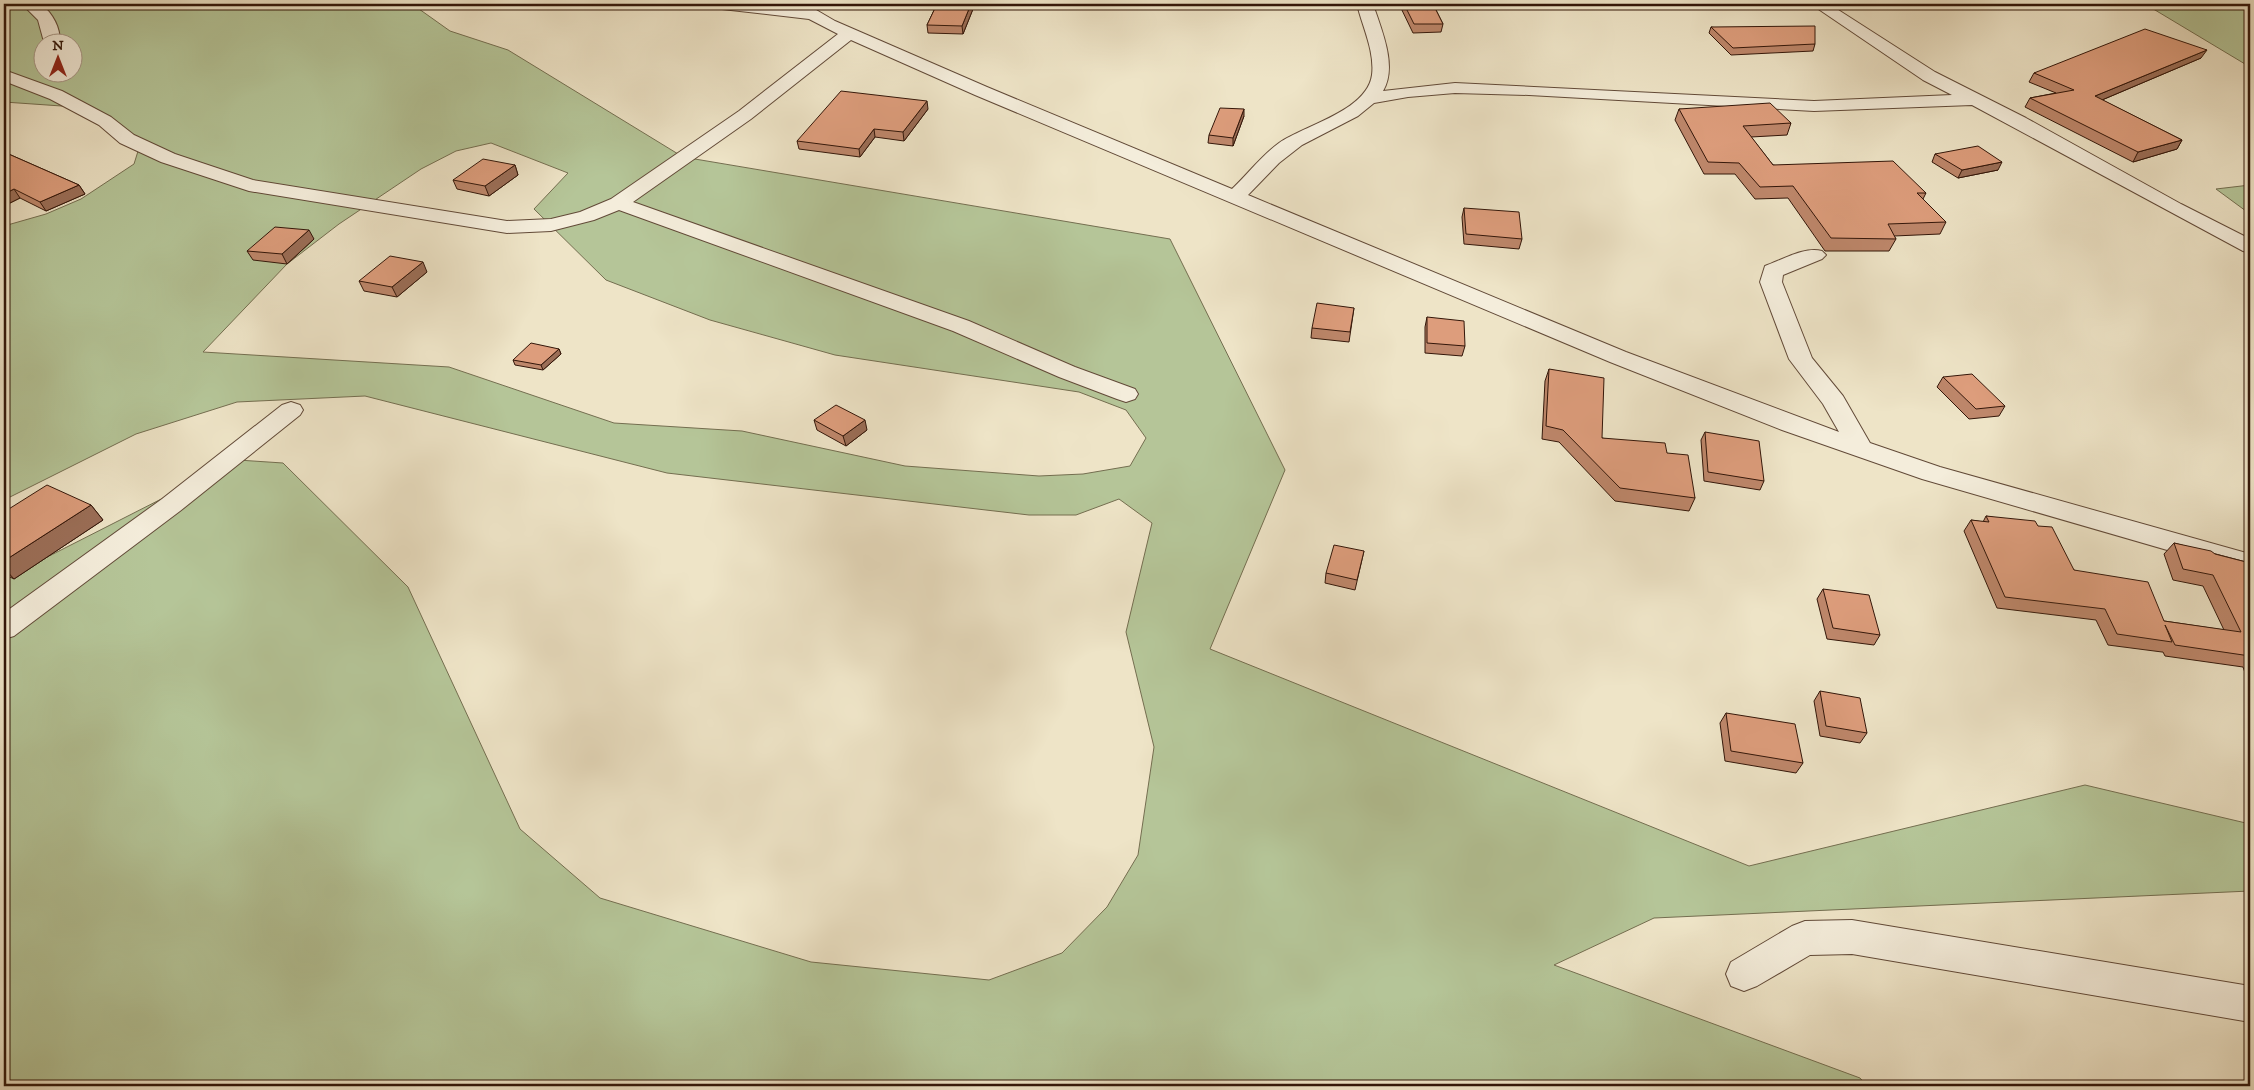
<svg xmlns="http://www.w3.org/2000/svg" width="2254" height="1090" font-family="'IM FELL DW Pica',serif">
<style>
.green{fill:#b5c598;stroke:#746e50;fill-rule:evenodd}
.lines{fill:none;stroke-linecap:round;stroke-linejoin:round}
.minor-casing{stroke:#624a38;stroke-width:2}
.minor{fill:#f4eddb;fill-rule:evenodd}
.wall{fill:#be876b;stroke:#331609}
.shaded-wall{fill:#9b6e57;stroke:#331609}
.building{fill:#dd9d7c;stroke:#331609}
</style>
<rect width="100%" height="100%" fill="#eee4c7"/>
<filter id="stains"><feTurbulence type="fractalNoise" baseFrequency=".004" numOctaves="4"/><feColorMatrix values="0 0 0 0 .2 0 0 0 0 .09 0 0 0 0 .02 0 0 0 .5 -.17"/></filter>
<radialGradient id="worn" r=".72"><stop offset=".6" stop-color="#630" stop-opacity="0"/><stop offset="1" stop-color="#630" stop-opacity=".3"/></radialGradient>
<path class="green" d="M4,4H412L450,31L508,50L683,157L1170,239L1285,470L1210,649L1749,866L2085,785L2250,824V891L1654,918L1554,965L1860,1078L1867,1086H4V579L238,460L283,463L408,587L520,829L600,898L811,962L989,980L1062,953L1107,907L1138,855L1154,747L1126,632L1152,523L1119,499L1076,515H1029L667,473L365,396L237,402L136,434L4,500V226L46,214L81,199L134,164L139,148L76,107L4,102ZM42,42H72V72H42ZM491,143L568,173L534,209L606,280L710,320L835,355L1079,392L1126,410L1146,438L1130,466L1083,474L1039,476L905,466L742,431L614,423L449,367L203,352L287,264L339,224L421,169L456,151Z
M2145,4H2250V67Z
M2250,185V214L2216,189Z"/>
<g class="lines">
<g class="minor-casing">
<path id="minor" d="M22,4H41C53,14 60,27 60,42H44L38,20Z
M714,4H761L789,7L787,4H806L835,21L987,87L1232,189C1248,174 1261,156 1279,143C1305,125 1367,111 1372,75C1375,51 1362,26 1357,4H1373C1381,29 1398,66 1383,91L1455,83L1814,101L1952,95L1923,80L1811,4H1829L1935,72L2026,118L2181,204L2250,239V253L2243,251L1972,105L1814,111L1529,95L1455,93L1408,97L1374,103L1358,116L1302,145L1279,163L1248,195L1626,352L1839,432L1823,404L1789,359L1760,282L1765,266C1782,260 1805,246 1822,251L1826,255L1822,259L1783,275L1782,282L1812,358L1843,396L1870,443L1940,467L2250,554V574L1922,479L1782,430L1610,362L975,95L851,40L751,119L633,202L969,321L1075,367L1135,389L1138,394L1135,399L1126,402L1117,399L1059,377L953,331L619,210L594,220L551,231L507,233L249,191L161,162L120,143L99,125L50,99L4,81V70L62,91L111,117L134,135L175,154L253,180L507,221L551,219L580,212L611,199L739,111L838,34L809,19L722,9Z
M291,402L300,405L303,410L300,415L180,511L14,636L4,639V613L162,499L282,405Z
M1852,920L2250,986V1022L1852,954L1810,955L1757,986L1744,991L1731,986L1726,974L1731,962L1792,926L1805,921Z"/>
</g>
<use href="#minor" class="minor"/>
</g>
<path class="wall" d="M937,4H975L963,34L928,33L927,25Z
M1399,4H1433L1443,24L1441,32L1413,33Z
M1711,27L1815,44L1813,51L1731,55L1709,33Z
M2201,58L2102,100L2182,140L2177,149L2133,162L2025,107L2030,98L2056,93L2029,82L2034,73Z
M928,109L904,141L875,137L860,157L799,149L797,141Z
M1679,109L1791,123L1787,135L1751,137L1773,165L1926,193L1923,199L1946,222L1940,234L1894,236L1896,239L1889,251H1825L1788,198L1755,199L1735,174H1704L1675,120Z
M1244,116L1233,146L1208,143L1209,135Z
M4,152L79,185L85,194L46,211L20,198L4,206Z
M1935,154L1998,170L1958,178L1932,162Z
M515,165L518,175L489,196L457,189L453,180Z
M1464,208L1522,239L1519,249L1464,244L1462,217Z
M314,239L287,264L253,260L247,251Z
M427,272L397,297L364,291L359,281Z
M1354,308L1349,342L1311,338L1312,328Z
M1427,317L1465,346L1462,356L1425,353V327Z
M559,349L561,354L543,370L515,365L513,360Z
M1549,369L1602,438L1667,453L1695,498L1689,511L1615,501L1559,442L1542,439L1545,381Z
M1943,377L2005,406L1999,416L1969,419L1937,387Z
M814,420L867,430L846,446L817,430Z
M1705,432L1764,481L1760,490L1704,481L1701,440Z
M91,505L103,520L14,579L4,574V512Z
M1986,516L2038,526L2074,570L2164,621L2224,630L2203,586L2173,580L2164,554L2174,543L2250,563V687L2243,667L2165,656L2163,652H2162L2108,645L2096,620L1997,608L1964,531L1971,520L1983,522Z
M1364,551L1355,590L1325,583L1326,573Z
M1823,589L1880,635L1874,645L1827,639L1817,599Z
M1820,691L1867,733L1860,743L1820,736L1814,701Z
M1726,713L1803,763L1796,773L1725,761L1720,723Z"/>
<path class="shaded-wall" d="M971,4H975L963,34L962,26Z
M2207,50L2201,58L2090,105L2095,96Z
M927,101L928,109L904,141L903,132Z
M1244,109V116L1233,146V138Z
M874,129L875,137L860,157L859,149Z
M2182,140L2177,149L2133,162L2138,152Z
M2002,162L1998,170L1958,178L1962,170Z
M515,165L518,175L489,196L485,186Z
M79,185L85,194L46,211L40,202Z
M14,189L20,198L4,206V194Z
M309,230L314,239L287,264L282,254Z
M423,262L427,272L397,297L392,287Z
M559,349L561,354L543,370L541,365Z
M865,420L867,430L846,446L843,436Z
M91,505L103,520L14,579L4,568V561Z"/>
<path class="building" d="M937,4H971L962,26L927,25Z
M1404,4H1433L1443,24H1414Z
M1815,26V44L1733,48L1711,27Z
M2145,29L2207,50L2095,96L2182,140L2138,152L2030,98L2074,90L2034,73Z
M841,91L927,101L903,132L874,129L859,149L797,141Z
M1770,103L1791,123L1743,126L1773,165L1893,161L1926,193H1917L1946,222L1888,224L1896,239L1831,238L1793,186L1760,187L1739,163L1708,162L1679,109Z
M1220,108L1244,109L1233,138L1209,135Z
M1978,146L2002,162L1962,170L1935,154Z
M4,152L79,185L40,202L14,189L4,194Z
M483,159L515,165L485,186L453,180Z
M1464,208L1519,212L1522,239L1466,234Z
M275,227L309,230L282,254L247,251Z
M390,256L423,262L392,287L359,281Z
M1317,303L1354,308L1350,332L1312,328Z
M1427,317L1464,321L1465,346L1427,343Z
M531,343L559,349L541,365L513,360Z
M1549,369L1604,378L1602,438L1665,443L1667,453L1688,455L1695,498L1620,488L1563,430L1546,426Z
M1972,374L2005,406L1976,409L1943,377Z
M836,405L865,420L843,436L814,420Z
M1705,432L1759,441L1764,481L1708,472Z
M47,485L91,505L4,561V512Z
M1986,516L2035,521L2038,526L2052,527L2074,570L2148,582L2164,621L2241,632L2213,575L2183,569L2174,543L2211,551L2215,554L2250,563V656L2175,645L2165,625L2172,642L2117,634L2105,609L2005,597L1971,520L1989,522Z
M1334,545L1364,551L1357,580L1326,573Z
M1823,589L1869,595L1880,635L1833,628Z
M1820,691L1860,698L1867,733L1826,726Z
M1726,713L1795,724L1803,763L1731,751Z"/>
<rect width="2254" height="1090" fill="none" stroke="#eee4c7" stroke-width="20"/>
<rect x="5" y="5" width="2244" height="1080" fill="none" stroke="#331609" stroke-width="2.5"/>
<rect x="10" y="10" width="2234" height="1070" fill="none" stroke="#331609"/>
<g transform="translate(58 58)"><circle r="24" fill="#f4eddb" stroke="#a79787"/>
<path d="M0-4L9 19L0 12L-9 19Z" fill="#8f2418"/>
<text y="-8" font-size="14" font-weight="bold" text-anchor="middle" fill="#331609">N</text>
</g>
<rect width="100%" height="100%" filter="url(#stains)"/>
<rect width="100%" height="100%" fill="url(#worn)"/>
</svg>
